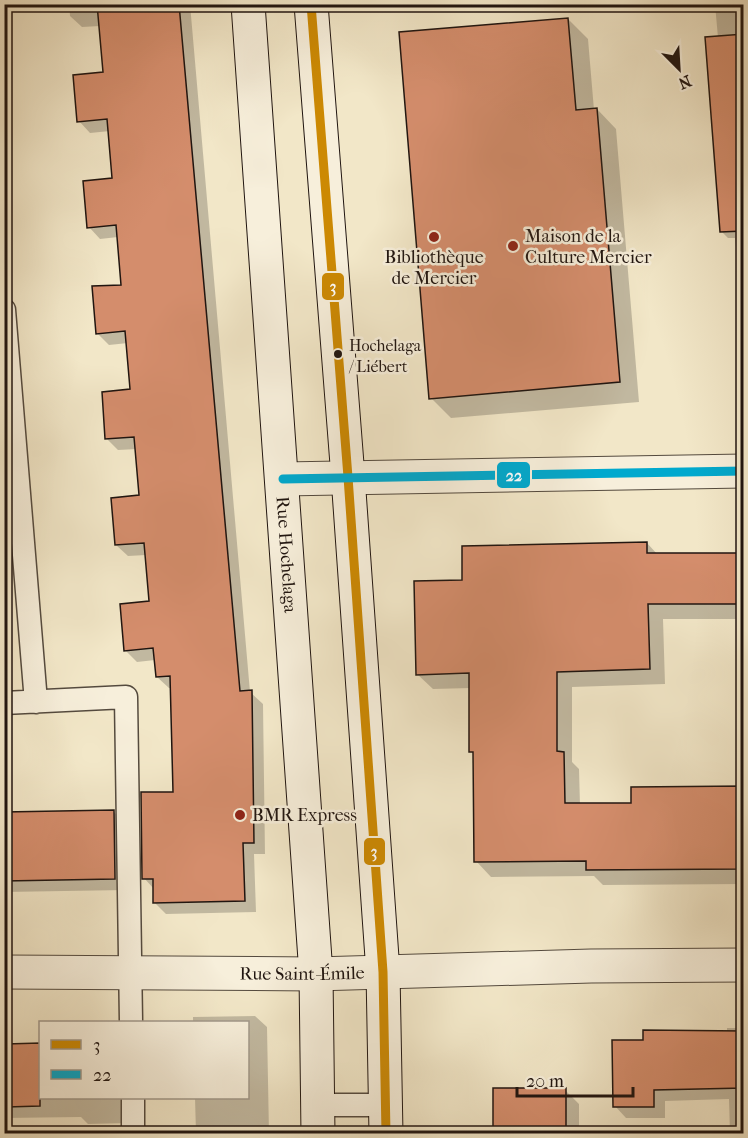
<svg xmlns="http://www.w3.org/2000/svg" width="748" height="1138" font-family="'IM FELL French Canon',serif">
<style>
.shadow{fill:#0003}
.building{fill:#d48d6c;stroke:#201510;stroke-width:1.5}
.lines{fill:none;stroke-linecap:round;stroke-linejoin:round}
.service-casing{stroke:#544a3e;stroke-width:25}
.minor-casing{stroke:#544a3e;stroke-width:35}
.secondary-casing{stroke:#201510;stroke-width:35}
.service{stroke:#f7efdb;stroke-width:22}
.minor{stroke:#f7efdb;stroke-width:33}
.secondary{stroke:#f7efdb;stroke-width:33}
.bus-1-casing{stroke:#f7efdb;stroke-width:14}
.bus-2-casing{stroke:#f7efdb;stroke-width:14}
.bus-1{stroke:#cc8903;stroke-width:9}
.bus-2{stroke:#00a9ce;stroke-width:9}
.poi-dot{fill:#8f2418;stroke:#f7efdb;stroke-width:2}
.bus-dot{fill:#201510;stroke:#f7efdb;stroke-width:2}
.labels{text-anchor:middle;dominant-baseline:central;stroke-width:5;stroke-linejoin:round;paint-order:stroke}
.bus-label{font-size:16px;fill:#201510;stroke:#f7efdb;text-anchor:start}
.poi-label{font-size:18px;fill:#201510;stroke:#f7efdb;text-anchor:start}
.street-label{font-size:18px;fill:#201510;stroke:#f7efdb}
.line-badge{stroke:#f7efdb;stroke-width:2}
.badge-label{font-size:16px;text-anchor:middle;font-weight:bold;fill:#fff}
</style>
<rect width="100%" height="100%" fill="#f2e7c8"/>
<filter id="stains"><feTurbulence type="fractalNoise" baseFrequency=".00333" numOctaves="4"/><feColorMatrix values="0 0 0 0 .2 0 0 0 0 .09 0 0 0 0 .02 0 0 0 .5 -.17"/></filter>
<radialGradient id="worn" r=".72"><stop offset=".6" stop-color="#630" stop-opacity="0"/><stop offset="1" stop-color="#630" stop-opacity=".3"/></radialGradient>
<path class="shadow" d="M69,4H190L250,692L263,704L265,854H254L256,912L166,914L155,903L154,889L144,878L174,793L172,688H169L157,677L155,660L137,662L125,650L150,603L146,555L128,556L116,545L141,497L137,449L118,450L107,439L131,391L128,343L109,345L97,333L123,286L118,237L100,239L89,227L114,180L110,131L90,133L79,121L105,74L100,26L82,27L70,16Z
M715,4H744V322L735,238H728L722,232L706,39L718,38Z
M568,19L588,39L594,110L597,109L616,129L639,402L451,418L431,398Z
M647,543L658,555L744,554V619H663L665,684L572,687V762L579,769L580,805L632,804L744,788V884L603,885L594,876L491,877L476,861L474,755L471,751V688L433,689L417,674L464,581Z
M114,812L125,824L126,890L4,892V813Z
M255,1016L267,1027L269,1134H190L196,1133L195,1098H248V1022H193V1017Z
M727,1028H744V1134H730L729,1099L665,1101V1118H626L615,1106L645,1041L727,1032Z
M40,1044V1098H130V1123L88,1124L81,1117L4,1118V1045Z
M565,1090L579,1104V1134H494Z"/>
<path class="building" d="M97,4H179L240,691L252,690L254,843H243L245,901L153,903V879H142L141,792H173L170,676L156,677L153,648L124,651L120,604L149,601L144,543L115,545L111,498L139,495L134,437L105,439L102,392L130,389L125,331L96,334L92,286L121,285L116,225L87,228L85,204L83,181L112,178L107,119L77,122L73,75L103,72Z
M568,18L576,110L597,108L620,382L429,399L399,32Z
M744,34V231L720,232L705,37Z
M647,542V553H744V604H648L650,669L557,672V751L564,752L565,803H631V787L744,786V869L586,870V861L474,862L473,752H469V673L416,675L414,581L462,580V546Z
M114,810L115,879L4,881V812Z
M643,1030L744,1031V1088L654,1090V1107H613L612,1040H643Z
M40,1043V1106L7,1107L6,1044Z
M493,1088H566V1134H493Z"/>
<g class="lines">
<g class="service-casing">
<path id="service" d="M4,310L36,702
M4,703L126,697L131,1022
M133,1098V1134
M318,1105H386"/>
</g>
<g class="minor-casing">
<g id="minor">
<path d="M283,479L744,471"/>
<path id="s1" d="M4,972L316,974L591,966L744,965"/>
</g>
</g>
<g class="secondary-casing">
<g id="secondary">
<path id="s2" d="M248,4L316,974L318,1134"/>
<path d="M311,4L348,477L383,972L386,1134"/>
</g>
</g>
<use href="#service" class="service"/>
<use href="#minor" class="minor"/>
<use href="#secondary" class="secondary"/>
<g class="bus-1-casing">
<path id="bus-1" d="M311,4L348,477L383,972L386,1134"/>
</g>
<g class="bus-2-casing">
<path id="bus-2" d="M283,479L744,471"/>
</g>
<use href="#bus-1" class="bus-1"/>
<use href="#bus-2" class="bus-2"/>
</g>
<g class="poi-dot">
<circle cx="434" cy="237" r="6"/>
<circle cx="513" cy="246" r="6"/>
<circle cx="240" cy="815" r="6"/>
</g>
<circle class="bus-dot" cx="338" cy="354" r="5"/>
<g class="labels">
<g class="bus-label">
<text x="349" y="345">Hochelaga<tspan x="349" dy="21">/ Liébert</tspan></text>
</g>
<g class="poi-label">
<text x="525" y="236">Maison de la<tspan x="525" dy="21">Culture Mercier</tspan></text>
<text x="434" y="257" text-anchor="middle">Bibliothèque<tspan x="434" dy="21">de Mercier</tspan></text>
<text x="252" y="815">BMR Express</text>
</g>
<g class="street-label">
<text stroke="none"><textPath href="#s2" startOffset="552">Rue Hochelaga</textPath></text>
<text stroke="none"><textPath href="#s1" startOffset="298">Rue Saint-Émile</textPath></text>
</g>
</g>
<g class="line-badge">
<rect x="321" y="272" width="24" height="29" rx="6" fill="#cc8903"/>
<rect x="496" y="461" width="35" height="28" rx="6" fill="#00a9ce"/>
<rect x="363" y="837" width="23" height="29" rx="6" fill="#cc8903"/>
</g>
<g class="badge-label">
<text x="333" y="292">3</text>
<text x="514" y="481">22</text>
<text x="374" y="857">3</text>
</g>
<rect width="748" height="1138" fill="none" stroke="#f2e7c8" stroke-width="24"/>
<rect x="6" y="6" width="736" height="1126" fill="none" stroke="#201510" stroke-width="3"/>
<rect x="12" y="12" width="724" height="1114" fill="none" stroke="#201510" stroke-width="1.5"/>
<rect x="39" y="1021" width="210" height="78" fill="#f7efdb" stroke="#a1988a" stroke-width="1.5"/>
<rect x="51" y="1040" width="30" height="9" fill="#cc8903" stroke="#a1988a" stroke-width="1.5"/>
<text x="93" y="1051" font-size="18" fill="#201510">3</text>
<rect x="51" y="1070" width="30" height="9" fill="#00a9ce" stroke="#a1988a" stroke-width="1.5"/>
<text x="93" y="1081" font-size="18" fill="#201510">22</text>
<g transform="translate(679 69) rotate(156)" stroke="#f7efdb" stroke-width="4.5" paint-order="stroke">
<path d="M0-4.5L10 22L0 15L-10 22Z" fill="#201510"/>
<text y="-9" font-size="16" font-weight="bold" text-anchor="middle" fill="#201510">N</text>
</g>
<path d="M517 1087v9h116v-9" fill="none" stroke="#201510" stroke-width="3"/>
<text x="526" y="1087" font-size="18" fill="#201510" stroke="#f7efdb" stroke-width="4.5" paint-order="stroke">20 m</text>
<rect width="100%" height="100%" filter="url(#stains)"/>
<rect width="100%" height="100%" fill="url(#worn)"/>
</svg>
